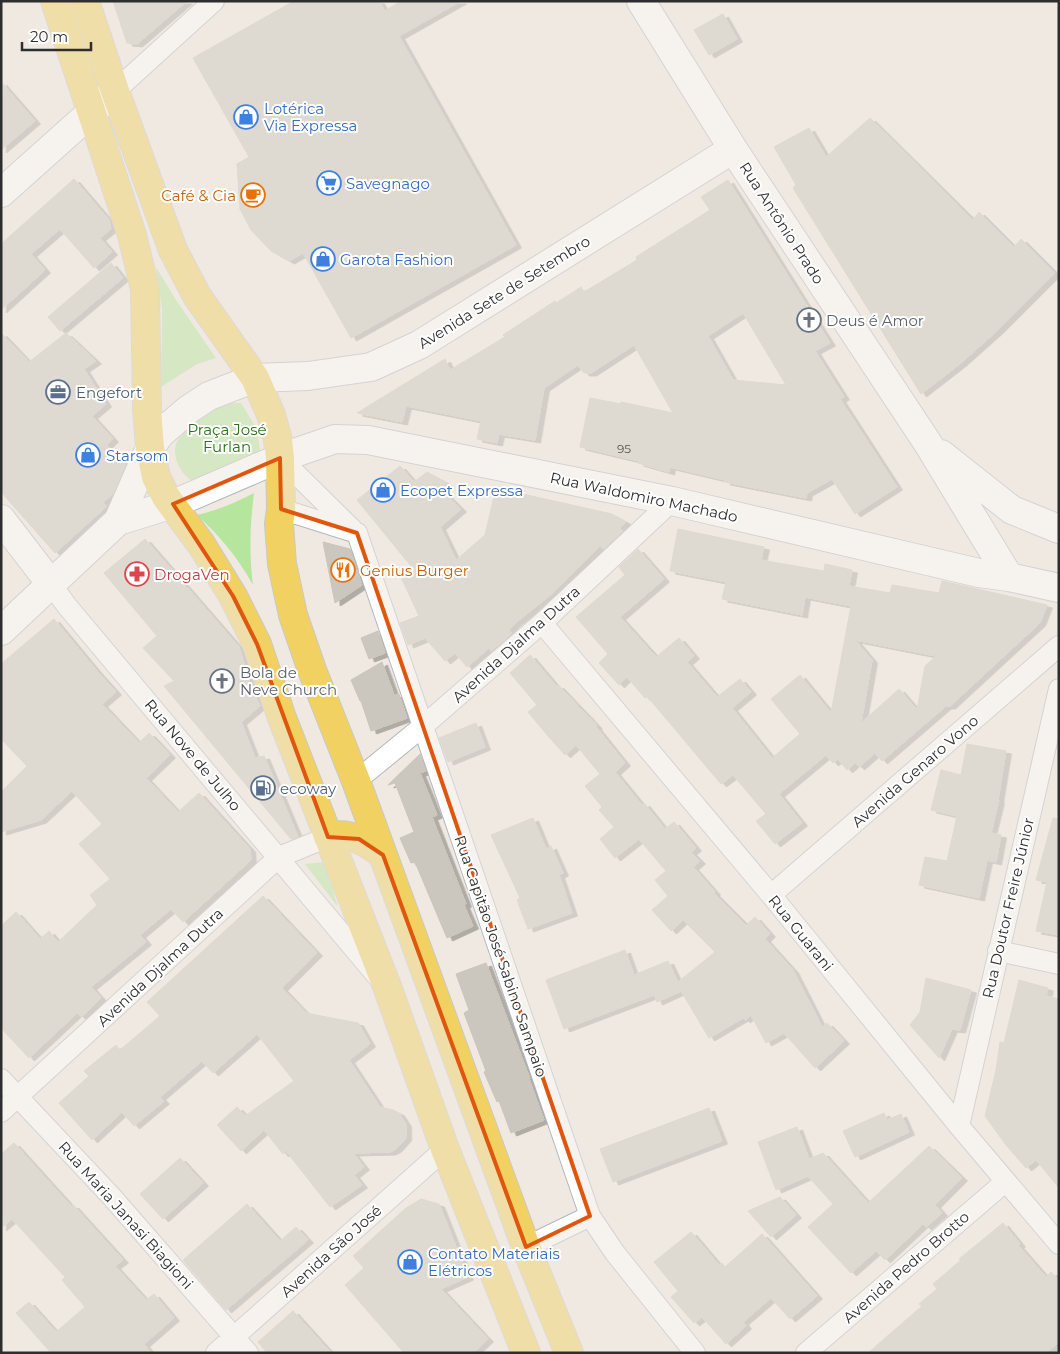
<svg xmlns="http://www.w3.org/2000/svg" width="1060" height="1354" font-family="Montserrat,sans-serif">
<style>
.green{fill:#b6e59e}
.building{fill:#cbc7bf;stroke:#cbc5ba;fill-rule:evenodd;filter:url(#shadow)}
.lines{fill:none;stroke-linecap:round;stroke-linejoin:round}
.street-casing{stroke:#b4b7c1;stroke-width:22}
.secondary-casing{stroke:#b4b7c1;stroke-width:30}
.primary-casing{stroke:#c9c9c9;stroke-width:30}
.street{stroke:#fff;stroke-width:20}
.secondary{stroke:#fff;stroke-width:28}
.primary{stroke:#f2d163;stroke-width:28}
.marked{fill:none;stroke:#df570e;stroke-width:4;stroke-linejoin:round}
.labels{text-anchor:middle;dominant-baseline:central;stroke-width:4;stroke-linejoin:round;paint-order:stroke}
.number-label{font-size:12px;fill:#555452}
.shop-label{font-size:15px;fill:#366cbe;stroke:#fff;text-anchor:start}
.food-label{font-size:15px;fill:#c56008;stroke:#fff;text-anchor:end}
.street-label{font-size:15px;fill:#2e2e2e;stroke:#fff}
.worship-label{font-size:15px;fill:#5b616d;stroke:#fff;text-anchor:start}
.service-label{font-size:15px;fill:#4e5e75;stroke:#fff;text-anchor:start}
.park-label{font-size:15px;fill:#2c6e1b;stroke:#fff}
.health-label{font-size:15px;fill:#be3a42;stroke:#fff;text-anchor:start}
</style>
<defs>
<filter id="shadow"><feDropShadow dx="5.5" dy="3" stdDeviation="0" flood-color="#0004"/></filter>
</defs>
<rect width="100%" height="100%" fill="#efe9e1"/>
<path class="green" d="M156,267L176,300L216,358L197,364L161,387L162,309Z
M241,403L257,429L260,450L252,459L192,481C181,474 172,458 176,444C179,433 214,408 225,404C229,403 236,403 241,403Z
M254,493C250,524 249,554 253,585C237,557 221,537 197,515C218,510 235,503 254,493Z
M324,862L338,907L305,864Z"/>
<path class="building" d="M113,1H187L137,44L127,43Z
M294,1H379L385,11L401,1H461L399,36L516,245L351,338L303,253L289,261L271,251L251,230L240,209L237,164L249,157L193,58Z
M723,14L737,39L709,55L694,30Z
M1,82L35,121L1,150Z
M870,118L973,220L979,212L1014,247L1021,239L1055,273L998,330L961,363L921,394L793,188L796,185L774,147L809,128L826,157Z
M74,179L109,220L111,229L100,238L112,252L94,268L60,229L31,254L45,270L1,310V244Z
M728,180L830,343L815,351L844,397L840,399L897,487L855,514L832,479L807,493L806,498L725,482V480L670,467L669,472L638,463L639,461L580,447L590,398L621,404V402L673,413L634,345L591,373H584L578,365L544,388L535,440L499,434L497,443L477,439L481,421L406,406L402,422L357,413L445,359L450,370L505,337L503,335L555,301L556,303L581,287L584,292L637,260L636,257L710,210L701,197ZM743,313L786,385L733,380L708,336Z
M111,263L123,278L60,331L48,317Z
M1,333L29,362L66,333L96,361L84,369L106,404L92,416L113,439L107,445L125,465L113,494L103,502L107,506L55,553L1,492Z
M400,466L414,482L427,472L447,483L440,488L461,509L440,527L456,560L485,535L496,488L612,514L626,522L620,528L623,531L603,549L600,546L554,592L514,624L509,630L512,633L508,637L491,651L489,648L467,667L455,653L445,661L425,638L408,645L400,623L419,616L401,577L415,571L357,500Z
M678,529L764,547L761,560L824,571L825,564L852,570L849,586L890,593L892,585L939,593L942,581L1047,605L1040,623L950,706H946L882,761L875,753L859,767L855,763L847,770L838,759L833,763L826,755L779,794L802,823L775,844L756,821L766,814L733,775L721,784L647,696L645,698L627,677L619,685L599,663L608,654L576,617L625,575L619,567L638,549L664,579L620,617L656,657L679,638L694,656L687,662L717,697L740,679L751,692L732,708L772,758L800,734L771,699L800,675L831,713L851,606L805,597L802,615L722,599L726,582L670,571ZM855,640L936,656L925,666L917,710L899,689L861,723L872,660Z
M145,539L239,647L251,687L260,706L241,722L255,758L264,756L298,837L291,839L164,686L174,681L143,648L157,636L104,573Z
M323,542L350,549L362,585L335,603Z
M54,619L97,671L116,692L102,704L139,743L149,733L170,755L146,778L178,812L199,793L250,849L251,860L183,922L171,909L140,935L146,942L91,987L101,998L81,1017L77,1013L29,1058L1,1028V926L16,912L40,939L49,931L58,942L97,905L90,895L110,879L79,844L102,824L72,791L41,820L1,832V792L27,766L1,739V664Z
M378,631L385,653L369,659L361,638Z
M530,655L557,687L558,685L597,726L596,727L625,763L615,772L642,805L644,803L665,829L674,822L696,848L691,852L700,861L693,867L715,892L714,893L746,925L755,917L770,934L765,939L793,970L822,1027L827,1023L844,1041L815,1068L784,1033L766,1043L751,1015L745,1020L743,1018L709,1038L681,991L657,1002L654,995L564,1029L546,980L625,950L634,975L668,961L678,982L715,952L683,920L671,931L652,910L668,896L655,880L666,871L639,839L615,858L600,839L614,827L599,810L602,807L585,786L600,774L576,745L565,755L548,736L528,712L537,705L510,673Z
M382,662L394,695L399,694L407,718L371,731L361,701H360L351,680Z
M476,723L485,747L448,762L439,738Z
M967,744L1006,751L998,800H999L991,833L1001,835L996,862L987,860L979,898L919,885L925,857L947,861L957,816L931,810L941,770L961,775Z
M420,754L426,771L420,773L437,815L432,817L466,904L464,905L473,926L447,938L415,862L411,863L400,838L414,832L395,783L388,785Z
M533,818L546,849L551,846L563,873L559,875L572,913L528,929L517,900L520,898L491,835Z
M1053,818L1059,819V935L1036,931L1047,882L1036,880Z
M263,896L317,953L282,988L306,1013L358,1023L370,1044L349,1060L380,1107L393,1110L399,1113L406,1124V1138L396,1149L390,1152L353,1153L364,1167L354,1175L362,1185L330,1207L286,1151L283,1154L264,1130L241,1151L217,1125L237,1107L245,1116L294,1081L257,1034L213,1073L202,1061L160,1097L164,1101L134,1126L122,1112L92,1140L59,1103L89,1076L84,1071L116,1045L120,1050L160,1016L147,1002Z
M486,963L530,1079H529L544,1120L511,1133L499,1101L497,1102L484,1072L486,1071L464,1013L469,1010L456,974Z
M926,978L971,990L960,1030L952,1029L939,1058L910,1025L920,1012Z
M1019,980L1048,988L1046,996L1059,999V1188L1036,1160L1026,1168L1006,1145L985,1116L996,1070L1000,1042L1004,1043Z
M709,1108L722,1141L613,1182L600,1149Z
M884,1113L887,1120L901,1114L909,1132L855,1157L843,1131Z
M797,1127L809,1159L823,1153L868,1203L929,1146L962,1178L935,1205L942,1213L926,1227L923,1224L885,1260L876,1251L851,1273L808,1227L833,1204L808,1176L776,1190L758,1142Z
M14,1143L71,1206L73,1205L123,1260L115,1266L146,1300L154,1294L174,1318L144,1344L151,1353H51L16,1313L29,1302L56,1332L85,1307L62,1280L65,1277L12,1219L1,1228V1154Z
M180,1158L203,1183L163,1219L140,1194Z
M780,1197L796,1215L771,1237L748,1211Z
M421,1199L439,1204L468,1277L441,1289L488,1339L473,1353H404L345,1285L364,1268L353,1256L406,1208Z
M247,1204L280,1241L296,1227L308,1240L226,1310L183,1260Z
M1003,1223L1020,1244L1018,1245L1046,1277L1051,1272L1059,1281V1342L1046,1353H868L922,1306L919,1304L937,1289L933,1284L961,1260L959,1259Z
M691,1232L719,1265L722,1263L725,1267L762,1234L817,1296L790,1319L771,1298L743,1322L746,1326L726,1344L702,1317L694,1323L671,1297L678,1291L654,1262Z
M293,1311L331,1353H267L258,1342Z"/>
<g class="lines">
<g class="street-casing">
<path id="street" d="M115,91L214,1
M280,458L353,530
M281,509L357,533L590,1216L615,1253L695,1353
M51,584L67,606L377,976
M542,623L771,895L959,1126L1059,1244
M356,781L422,727L542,623L672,501
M771,895L1059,646
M998,951L1059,964
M1,1079L111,1196L248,1353
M1,1112L279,857L328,837
M959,1126L1059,689
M526,1247L590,1216
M216,1353L445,1149
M806,1353L1005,1182"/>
</g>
<g class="secondary-casing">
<path id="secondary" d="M641,1L733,149L927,442L1009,577
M1,193L115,91
M941,454L1012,510L1059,529
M1,519L51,584
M118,521L173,504L280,458L335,439L368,440L672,501L979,573L1009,577L1059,588
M1,631L118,521L150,448L161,433L189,409L209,396L255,378L308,376L371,367L419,345L733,149"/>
</g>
<g class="primary-casing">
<path id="primary" d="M55,1L132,235L145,289L147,409L150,448L156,477L166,497L201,544L233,596L257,644L282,718L388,989L445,1149L526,1353
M85,1L115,91L173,250L197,296L255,378L271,415L278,440L280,458L281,509L279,524L282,564L293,615L312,670L356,781L526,1247L569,1353
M328,837C349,831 368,842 383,855"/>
</g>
<use href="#street" class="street"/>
<use href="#secondary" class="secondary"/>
<use href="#primary" class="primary"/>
</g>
<path d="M0 0H1060V1354H0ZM280,458L281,509L357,533L590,1216L526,1247L383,855L359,839L328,837L257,644L233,596L173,504Z" fill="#efe9e1" fill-opacity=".55" fill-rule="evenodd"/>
<path class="marked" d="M280,458L281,509L357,533L590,1216L526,1247L383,855L359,839L328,837L257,644L233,596L173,504Z"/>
<defs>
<g id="shop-ring" transform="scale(1.25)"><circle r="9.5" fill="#fff" stroke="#3f7fe0" stroke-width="1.5"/><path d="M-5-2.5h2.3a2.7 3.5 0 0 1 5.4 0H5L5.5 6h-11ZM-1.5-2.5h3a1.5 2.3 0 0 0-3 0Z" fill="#3f7fe0"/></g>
<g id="supermarket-ring" transform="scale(1.25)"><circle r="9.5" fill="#fff" stroke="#3f7fe0" stroke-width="1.5"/><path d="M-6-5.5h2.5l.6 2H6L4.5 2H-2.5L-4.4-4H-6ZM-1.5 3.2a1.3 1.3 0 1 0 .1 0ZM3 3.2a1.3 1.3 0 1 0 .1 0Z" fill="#3f7fe0"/></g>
<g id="cafe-ring" transform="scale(1.25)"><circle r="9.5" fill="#fff" stroke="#e8710a" stroke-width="1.5"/><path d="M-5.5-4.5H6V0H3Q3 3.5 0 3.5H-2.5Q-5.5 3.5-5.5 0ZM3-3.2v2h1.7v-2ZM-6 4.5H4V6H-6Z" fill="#e8710a"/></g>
<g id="church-ring" transform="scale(1.25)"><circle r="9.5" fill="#fff" stroke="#6b7280" stroke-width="1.5"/><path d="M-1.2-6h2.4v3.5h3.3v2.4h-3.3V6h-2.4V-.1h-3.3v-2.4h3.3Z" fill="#6b7280"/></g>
<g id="office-ring" transform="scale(1.25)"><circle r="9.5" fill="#fff" stroke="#5c6f8a" stroke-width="1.5"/><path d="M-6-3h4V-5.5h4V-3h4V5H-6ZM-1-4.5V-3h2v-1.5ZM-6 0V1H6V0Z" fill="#5c6f8a"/></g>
<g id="restaurant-ring" transform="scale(1.25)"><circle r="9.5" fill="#fff" stroke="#e8710a" stroke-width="1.5"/><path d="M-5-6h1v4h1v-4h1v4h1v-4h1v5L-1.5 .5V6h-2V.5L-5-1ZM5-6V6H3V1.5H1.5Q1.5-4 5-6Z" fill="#e8710a"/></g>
<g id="pharmacy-ring" transform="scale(1.25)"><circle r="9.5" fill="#fff" stroke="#e0444e" stroke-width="1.5"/><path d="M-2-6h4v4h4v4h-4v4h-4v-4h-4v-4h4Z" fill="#e0444e"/></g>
<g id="fuel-ring" transform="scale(1.25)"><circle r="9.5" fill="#fff" stroke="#5c6f8a" stroke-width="1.5"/><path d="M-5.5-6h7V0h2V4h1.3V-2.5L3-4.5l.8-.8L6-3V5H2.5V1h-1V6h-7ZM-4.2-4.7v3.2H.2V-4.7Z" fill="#5c6f8a"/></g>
</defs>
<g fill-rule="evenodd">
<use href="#shop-ring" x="246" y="117"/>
<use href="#supermarket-ring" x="329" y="183"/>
<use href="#cafe-ring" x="253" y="195"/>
<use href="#shop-ring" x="323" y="259"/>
<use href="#church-ring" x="809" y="320"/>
<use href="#office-ring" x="58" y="392"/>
<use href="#shop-ring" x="88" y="455"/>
<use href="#shop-ring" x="383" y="490"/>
<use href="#restaurant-ring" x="343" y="570"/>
<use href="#pharmacy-ring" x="137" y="574"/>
<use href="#church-ring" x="222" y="681"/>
<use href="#fuel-ring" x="263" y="788"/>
<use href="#shop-ring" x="410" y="1262"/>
</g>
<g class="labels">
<g class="number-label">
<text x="624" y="448">95</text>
</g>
<g class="shop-label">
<text x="264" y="108">Lotérica<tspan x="264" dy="17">Via Expressa</tspan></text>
<text x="346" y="183">Savegnago</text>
<text x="340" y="259">Garota Fashion</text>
<text x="106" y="455">Starsom</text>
<text x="400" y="490">Ecopet Expressa</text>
<text x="428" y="1253">Contato Materiais<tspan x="428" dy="17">Elétricos</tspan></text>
</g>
<g class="food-label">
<text x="236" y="195">Café &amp; Cia</text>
<text x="360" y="570" text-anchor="start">Genius Burger</text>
</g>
<g class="street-label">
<text transform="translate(782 223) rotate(57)">Rua Antônio Prado</text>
<text transform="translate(504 292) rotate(-32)">Avenida Sete de Setembro</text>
<text transform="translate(644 497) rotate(12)">Rua Waldomiro Machado</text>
<text transform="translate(516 644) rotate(-42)">Avenida Djalma Dutra</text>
<text transform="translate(193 755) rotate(50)">Rua Nove de Julho</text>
<text transform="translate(915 771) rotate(-41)">Avenida Genaro Vono</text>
<text transform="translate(1008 908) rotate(-77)">Rua Doutor Freire Júnior</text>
<text transform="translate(801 933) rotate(51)">Rua Guarani</text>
<text transform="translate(501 956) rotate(71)">Rua Capitão José Sabino Sampaio</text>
<text transform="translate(160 967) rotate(-43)">Avenida Djalma Dutra</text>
<text transform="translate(126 1215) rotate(48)">Rua Maria Janasi Biagioni</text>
<text transform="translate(331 1251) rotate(-42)">Avenida São José</text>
<text transform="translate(906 1267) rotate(-41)">Avenida Pedro Brotto</text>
</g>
<g class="worship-label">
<text x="826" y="320">Deus é Amor</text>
<text x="240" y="672">Bola de<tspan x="240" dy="17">Neve Church</tspan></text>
</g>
<g class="service-label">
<text x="76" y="392">Engefort</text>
<text x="280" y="788">ecoway</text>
</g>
<g class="park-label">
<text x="227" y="429">Praça José<tspan x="227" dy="17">Furlan</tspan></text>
</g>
<g class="health-label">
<text x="154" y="574">DrogaVen</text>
</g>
</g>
<rect width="1060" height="1354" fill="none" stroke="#2e2e2e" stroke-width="5"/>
<path d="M22 42v8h69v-8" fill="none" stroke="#2e2e2e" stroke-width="2.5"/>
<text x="30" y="42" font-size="15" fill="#2e2e2e" stroke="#ffffff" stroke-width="4" paint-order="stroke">20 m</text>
</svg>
